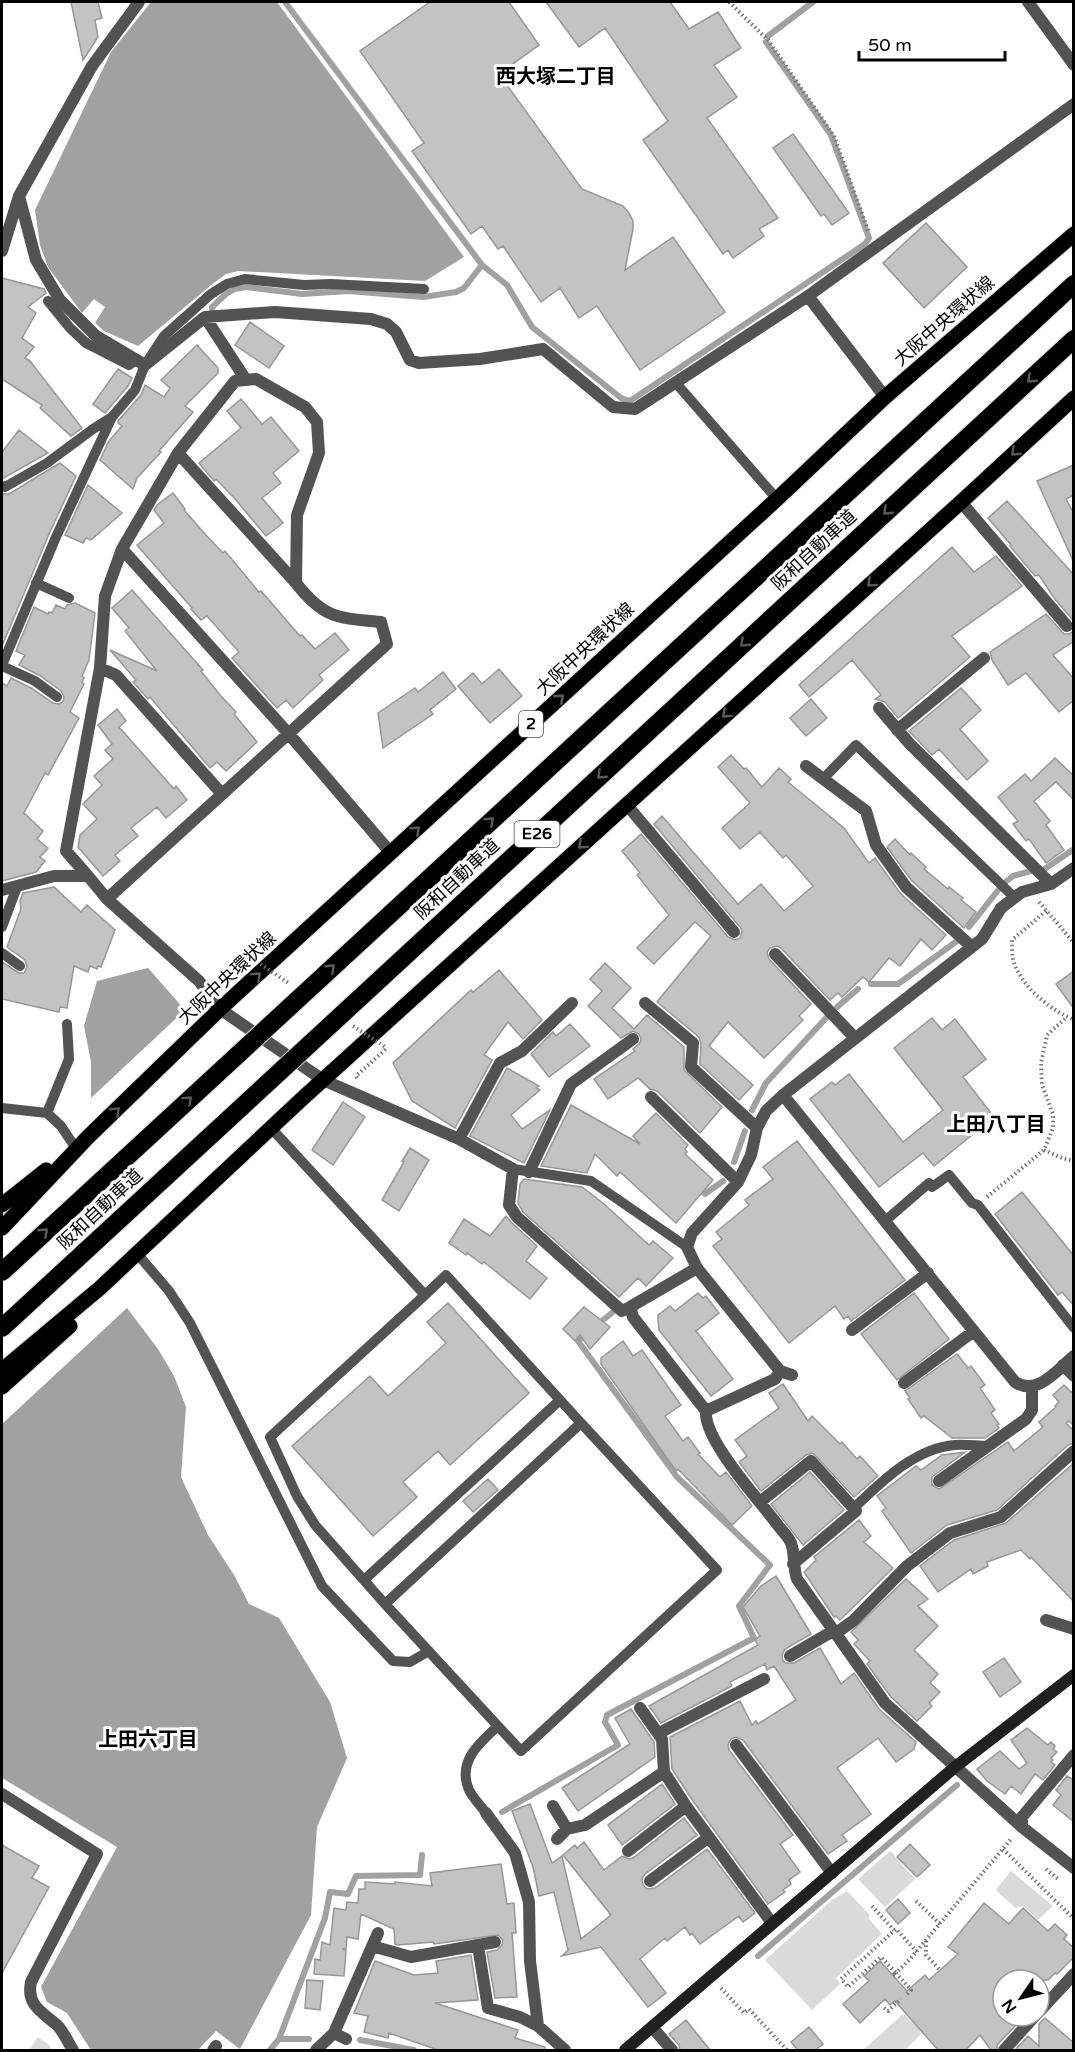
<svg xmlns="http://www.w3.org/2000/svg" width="1075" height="2052" font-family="'Varela Round','Noto Sans JP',sans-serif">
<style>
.green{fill:#dadada}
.water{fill:#a1a1a1}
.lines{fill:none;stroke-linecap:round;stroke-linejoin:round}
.stream{stroke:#a1a1a1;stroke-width:6}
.building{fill:#c3c3c3;stroke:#979797;stroke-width:1.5}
.primary-casing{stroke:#dbdbdb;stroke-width:17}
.path{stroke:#757575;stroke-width:4;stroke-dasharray:1.5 3;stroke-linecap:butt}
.lane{stroke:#535353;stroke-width:10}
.street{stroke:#535353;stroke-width:12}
.secondary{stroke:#202020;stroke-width:12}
.primary{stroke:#000;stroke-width:15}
.highway-bridge-casing{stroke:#dbdbdb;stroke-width:20;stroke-linecap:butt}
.path-bridge{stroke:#757575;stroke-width:4;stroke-dasharray:1.5 3;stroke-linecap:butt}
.highway-bridge{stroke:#000;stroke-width:18}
.oneway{stroke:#595959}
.labels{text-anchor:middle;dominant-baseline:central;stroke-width:6;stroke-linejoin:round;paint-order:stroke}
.shield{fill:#fff;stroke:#4c4c4c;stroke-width:1.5}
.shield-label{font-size:16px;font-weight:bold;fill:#000}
.street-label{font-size:18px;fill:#000;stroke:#fff}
.neighbourhood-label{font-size:20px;font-weight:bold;fill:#000;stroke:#fff}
</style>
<rect width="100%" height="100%" fill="#fff"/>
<path class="green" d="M890,1851L893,1853L895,1857L915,1879L885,1907L858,1879Z
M1011,1871L1053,1906L1038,1920L1023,1906L1015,1908L996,1890Z
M847,1891L869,1914V1919L882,1934L836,1978L840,1984L812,2010L765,1960L832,1900Z
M904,2014L920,2030L921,2034L905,2050H863L902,2015Z
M38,2037L49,2045L52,2050H29Z"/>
<path class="water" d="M151,2H277L464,257L425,281L238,271L226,274L215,282L138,346L104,331L95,323L105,307L94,299L82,313L48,267L40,245L35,210L111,52Z
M148,968L185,1010L91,1098V1062L84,1026L97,981Z
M127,1308L158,1349L174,1376L186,1407L181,1477L208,1535L234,1575L249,1604L279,1618L330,1702L347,1758L317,1827L311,1915L240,2049L216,2031L198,2050H91L67,2013L47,2002L41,1987L117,1847L2,1778V1424Z"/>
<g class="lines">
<path class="stream" d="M285,2L482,265
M768,36L813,2
M213,316L212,307L226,294L235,289L246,287L302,294L348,291L423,297L456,292L464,288L482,265L507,285L532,327L621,398L630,401L865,244L869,238L831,135L766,42
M1046,868L1074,849
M969,927L1003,884L1013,876L1031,871
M871,984H898L957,941
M837,1007L858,989
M752,1110L766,1083L827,1017
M734,1162L745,1131
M705,1194L723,1181
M597,1325L613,1312
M502,1812L618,1745L605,1722L607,1715L754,1638L739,1606L770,1565L677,1477L578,1341L587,1333
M758,1956L957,1785
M279,2039L325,1918L330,1892L348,1894L356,1876L420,1875L422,1855
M360,2040L414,2050
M270,2050L279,2039H309"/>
</g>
<path class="building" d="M71,2H98L102,18L95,20L98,37L83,60Z
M430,2H509L539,45L499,74L582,189L623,206L629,213L633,221V229L625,270L673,237L725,312L640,370L597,306L579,318L560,288L541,302L503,246L498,249L482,226L471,234L412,151L424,143L360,51Z
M546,2H670L689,29L718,12L741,48L714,65L737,97L707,118L778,218L759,229L764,236L733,258L728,250L723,254L643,140L668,121L605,28L579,47Z
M793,134L849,213L832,225L824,214L821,216L773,148Z
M926,223L967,267L924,308L883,263Z
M2,278L44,289L46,293L28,307L36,313L22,338L34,347L25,358L30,361L82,428L71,436L40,408L42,405L2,379Z
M250,322L284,346L269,368L235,345Z
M197,345L218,368V373L185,406L193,412L159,451L161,452L137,478L133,489L100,460L109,441L122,426L118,423V421L141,395L145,385L164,397L170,388L161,380Z
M118,369L132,378L128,386L105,413L93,404Z
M241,399L262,424L271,417L299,451L273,473L281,483L262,498L283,523L266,536L236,500L216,479L214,481L199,463L241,428L227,411Z
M19,430L48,453L2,479V452Z
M60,463L76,476L49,534L2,646V494H9Z
M1074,465V495L1066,499L1074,514V563L1037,481Z
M88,485L122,513L91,540L86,538L83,543L65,535Z
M173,493L185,509L184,510L205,534L223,553L225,551L259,592L261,591L300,636L302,635L315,649L335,633L349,650L319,675L323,680L293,708L286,700L277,708L232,658L239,652L207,616L201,620L191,609L192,608L137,545L164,523L154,510L157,505Z
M1007,501L1074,575V621L1054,598L1039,575L1035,576L1010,546L1011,545L988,518Z
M952,547L974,572L996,556L1022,586L952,636L970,657L898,718L885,702L875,699L881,695L852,660L809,697L799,685Z
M132,590L203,670L201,671L220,695L236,712L234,714L257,742L226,771L217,762L210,768L150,697L148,699L133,682L136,680L110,650L157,671L125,631L129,628L112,608Z
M75,603L95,613L89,660L82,676L84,678L82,682L84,684L70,712L79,718L48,775L45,773L24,813L43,831L37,839L48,848L40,857L45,861L36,872L2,881V683L7,686L11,678L31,688L53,703L59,704L63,702L64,697L61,691L39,675L19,665L25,655L16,651L34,607L48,614L49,612L52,613L56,605L65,609L67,605Z
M1046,614L1064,634H1069L1074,631V641L1053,655L1074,679V700L1059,712L1026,673L1008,685L992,660L990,652Z
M499,669L522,696L490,723L458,686L473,673L482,684Z
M443,672L456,689L430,710L433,714L383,748L378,713L415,688L418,692Z
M961,688L981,710L960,729L988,761L967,780L939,749L932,755L909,731Z
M811,699L827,718L806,736L790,718Z
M117,709L126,721L119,727L174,789L176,786L187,800L166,818L157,807L131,828L138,836L115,855L120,861L103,876L78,847L80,835L97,819L83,804L102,785L94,776L113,759L105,750L112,744L98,725Z
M731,755L744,769L746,768L762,787L779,768L791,779L788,782L844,828L869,863L875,858L900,893L946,935L932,950L921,939L900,966L889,958L869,982L863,977L842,997L838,993L830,1000L781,948L777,946L770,948L767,952L769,959L811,1004L799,1016L803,1020L764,1058L728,1022L709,1046L753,1085L739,1100L700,1064L701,1043L699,1037L657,1002L711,936L695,922L654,964L637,948L669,915L637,875L640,873L622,851L641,834L728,937L735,940L740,938L742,931L740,927L654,824L662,816L738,904L761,884L784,911L813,886L786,855L783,858L760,832L740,849L722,828L750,803L718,767Z
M1055,758L1074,776V800L1056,782L1034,801L1050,821L1046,825L1064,850L1046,863L1029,839L1026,841L1013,824L1018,821L998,797L1025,774L1031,781Z
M895,839L910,855L911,853L926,867L924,869L948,889L949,887L963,898L961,900L976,912L964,928L912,881L887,847Z
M54,887L81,912L87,905L115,930L101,967L98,966L97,969L90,966L88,972L74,966L67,1008L60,1007L59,1012L2,999V962L19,973H24L27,967L25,960L7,947L21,909L20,901L23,893Z
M605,963L631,988L612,1008L634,1029L647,1015L684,1047V1070L722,1107L700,1133L657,1091L650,1089L638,1078L608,1099L594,1079L635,1051L633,1049L640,1043L641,1039L639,1034L633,1031L621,1038L588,1006L602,991L590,979Z
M499,970L542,1020L523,1039L508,1022L484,1055L492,1060L455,1128L412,1101L393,1063L471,990L473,992Z
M1074,971V1009L1056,984Z
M932,1018L942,1030L955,1019L986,1059L963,1077L994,1117L934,1166L923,1153L879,1187L810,1099L832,1082L835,1085L849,1074L903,1142L943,1110L894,1048Z
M570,1024L590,1046L549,1077L531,1054L553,1032L556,1036Z
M507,1068L539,1086L536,1088L540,1090L511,1115L522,1129L550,1110L524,1163L470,1136Z
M343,1102L365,1117L333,1165L312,1150Z
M571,1105L640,1144L633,1136L656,1113L688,1145L685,1149L687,1152L685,1154L713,1180L676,1223L620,1172L617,1176L595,1154L587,1173L541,1166Z
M797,1141L905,1280L851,1321L848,1316L844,1319L835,1306L789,1343L713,1246L722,1239L716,1232L749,1205L745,1200L773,1179L763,1167Z
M410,1148L429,1160L399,1211L382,1200L404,1162L402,1161Z
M524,1179L582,1187L604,1204L649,1245L653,1241L673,1258L646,1286L638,1278L619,1297L523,1212L518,1203L520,1184Z
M1022,1192L1074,1256V1306L1062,1292L1058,1295L995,1214Z
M506,1216L512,1223L537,1246L526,1261L547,1278L530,1299L484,1262L482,1264L467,1253L466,1255L449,1243L464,1219L490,1236Z
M698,1293L703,1298L706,1296L719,1313L696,1331L733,1379L711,1396L659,1330L658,1321V1315L670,1306L675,1311Z
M914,1293L949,1339L897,1380L861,1334Z
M448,1303L529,1393L450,1465L438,1451L403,1482L417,1497L373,1536L292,1446L370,1376L388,1396L446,1343L427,1322Z
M584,1307L610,1327L590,1349L580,1335L575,1341L563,1329Z
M623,1341L633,1356L642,1350L681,1405L665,1416L683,1441L688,1437L700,1453L698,1454L720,1477L726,1472L752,1506L732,1525L678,1469L676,1471L601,1364V1358Z
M957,1354L968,1368L971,1366L985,1385L980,1388L995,1410L991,1413L999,1424L997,1425L999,1428L985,1438H952L924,1416L921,1418L908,1399L910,1398L905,1391Z
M783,1384L808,1421L812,1416L840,1444L842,1442L857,1459L860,1456L878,1476L854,1497L813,1453L806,1455L761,1491L739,1462L747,1456L735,1440L779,1408L769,1393Z
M1064,1385L1071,1392L1074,1390V1426L1069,1421L1066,1423L1074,1431V1443L1068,1445L997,1510L947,1525L911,1553L882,1511L886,1508L877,1496L916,1466L921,1470L942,1455L965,1452L932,1477V1485L939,1489L1008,1442L1014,1451L1043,1427L1039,1422L1056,1407L1055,1406L1059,1402L1053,1395Z
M1074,1463V1602L1031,1557L1030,1559L1021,1550L987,1562L988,1566L973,1574L971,1569L938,1592L920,1566L954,1540L1006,1523Z
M810,1472L844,1510L803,1545L771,1504Z
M488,1479L498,1490L473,1512L463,1501Z
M859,1520L871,1536L864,1542L893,1568L840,1620L836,1616L834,1617L804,1572L816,1560L814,1557Z
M776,1576L811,1634L785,1649L782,1655L783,1661L786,1663H794L820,1648L841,1684L854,1673L879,1709L916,1742L914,1749L896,1762L878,1738L837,1768L871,1814L842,1835L847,1841L828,1854L743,1740L736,1737L731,1739L728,1745L729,1750L793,1835L780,1844L800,1872L789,1880L791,1884L783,1890L785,1892L768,1904L693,1801L672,1769L670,1737L740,1701L752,1725L756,1721L758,1724L796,1700L774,1666L767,1670L765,1664L730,1682L732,1686L661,1723L649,1706L758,1645L755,1640L760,1636L743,1607L761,1586Z
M906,1579L928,1599L918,1606L938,1626L914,1650L938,1674L930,1683L940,1692L929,1703L932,1706L917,1721L891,1697L867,1664L870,1661L854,1644L858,1640L851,1632Z
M1004,1658L1021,1682L1000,1697L983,1672Z
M631,1709L654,1742L655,1757L578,1811L562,1788L630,1744L615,1718Z
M1027,1728L1048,1745L1051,1742L1055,1746L1053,1749L1057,1752L1051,1758L1053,1760L1051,1762L1055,1765L1043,1780L1035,1774L1021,1794L1011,1786L1005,1794L987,1781L977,1769L1000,1751L1019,1769L1027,1763L1011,1740Z
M1067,1776L1074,1780V1822L1053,1805L1061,1795L1056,1790Z
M662,1784L675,1804L622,1845L608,1825Z
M530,1804L552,1863L562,1856L581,1939L611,1915L563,1855L575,1845L577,1848L584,1842L604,1870L622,1856L629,1859L633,1858L684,1818L697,1835L645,1874L642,1878L643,1885L647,1889L655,1888L707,1849L755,1913L743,1922L739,1916L700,1944L692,1933L690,1935L685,1927L667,1941L665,1938L640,1959L666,1993L648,2007L601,1947L562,1956L568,1950L554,1892L539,1896L533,1867L512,1811Z
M910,1844L930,1865L917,1877L897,1857Z
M2,1845L39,1866L32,1878L49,1887L2,1973Z
M501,1864L507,1904L514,1903L516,1933H512L517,1997L495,1998L487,1952L497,1950L502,1945L503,1940L498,1935L434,1944L433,1942L398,1945L395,1944L394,1929L361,1914L358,1939L347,1937L346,1949H342L346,1950L344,1976L314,1974L315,1959L320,1960L322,1942L330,1945L334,1908L346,1910L347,1902L358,1903L359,1889H365V1882L395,1884V1882L432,1886L430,1873Z
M898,1899L910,1913L898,1924L886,1910Z
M984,1903L1009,1924L1023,1908L1048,1931L1055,1924L1067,1935L1064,1939L1074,1948V1957L1057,1974L1055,1973L1048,1980H1003V2016H1006L1016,2025L998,2044L996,2050H991L980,2035L966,2050H938L895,2001L890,2005L885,1999L860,2023L843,2004L869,1981L864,1976L880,1961L907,1991L925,1975L929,1980L958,1954L948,1947Z
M471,1955L478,2000L435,2003L518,2030L515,2038L545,2047V2050H438L389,2033L388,2038L364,2032L368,2016L354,2013L375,1961L414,1975L438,1973L436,1961Z
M307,1980L323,1981L320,2010L305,2008Z
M1045,2018L1074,2043V2050H1015L1028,2036L1039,2046V2024Z
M686,2020L710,2050H680L679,2045L669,2034Z
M809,2027L823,2044L815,2050H798L791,2042Z"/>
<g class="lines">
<g class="primary-casing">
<path id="primary" d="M2,1205L46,1170
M2,1228L88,1137L220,1009L777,499L885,397L1074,234
M2,1370L100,1288L304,1097L961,502L1074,398
M2,1387L70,1326"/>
</g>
<path class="path" d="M729,2L768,40L834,136L869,233
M1039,902L1074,943
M1046,911L1012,940C1012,946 1012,953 1013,959C1020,986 1049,1009 1074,1020
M357,1078L356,1076L387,1048
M1044,1150L1062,1158L1074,1161
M987,1197L1044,1150L1053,1128V1114L1042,1085L1041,1063L1047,1035L1067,1017
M1003,1849L1074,1919
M1046,1869L1058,1879
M916,1901L940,1924
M872,1906L894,1930
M926,1941V1955L940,1970
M893,1975L896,1973L881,1957L848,1987L841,1979L896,1929L917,1952
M721,1988L744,2013L749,2009L787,2050
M907,1994L911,1990L896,1973L910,1959L1012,1838
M884,2008L888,2011L901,1999"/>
<path class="lane" d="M48,301L70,328L86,343L129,365L137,359
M675,382L777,499
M2,486L5,487L47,463L93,429L112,417
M36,583L69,598
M2,665L56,537L112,417L135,390L145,365L164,336L211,294L227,284L245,279L304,285L331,284L424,289
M2,666L35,681L57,697
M823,779L856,745L1015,898
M2,927L17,887
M2,953L20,966
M67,1024L69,1059L47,1113L61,1126L75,1147
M2,1108L47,1113
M271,1128L425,1295
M513,1169L591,1181L687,1247
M885,1221L929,1183L932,1187L949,1175L972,1203L978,1205L1074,1328
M140,1257L169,1291L190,1323L322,1586L393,1661L410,1662L429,1651
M581,1423L717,1570L521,1751L385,1604Z
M854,1508C881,1482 915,1448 955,1445C966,1444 977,1446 988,1446
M364,1580L560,1400
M385,1604L315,1525L297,1496L270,1437L425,1295L446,1275L581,1423
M486,1813C481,1806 473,1798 469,1790C457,1762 479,1743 498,1726"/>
<path class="street" d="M139,2L92,66L19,196L36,260L60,300L96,336L145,365L205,317L275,312L371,319L387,324L396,332L410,360L419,363L480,359L543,349L613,407L635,409L808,296L1074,104
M1028,2L1074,65
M2,251L19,196
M808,296L885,397
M205,317L246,380
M961,502L1067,626
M122,549L288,733L391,853
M100,668L116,675L222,794
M879,708L909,743L1051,884
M897,730L984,658
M806,766L866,811L876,845L906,887L972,947
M626,804L734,932
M1074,868L1051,884L1022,892L1001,908L982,939L783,1095L766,1111L757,1128L751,1155L738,1182L692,1233L687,1247L697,1268L630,1307L633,1317L706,1411C703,1439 759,1500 777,1524C781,1530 788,1536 791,1543C795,1553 793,1568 797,1579L885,1703L1022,1827L1074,1868
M88,876L66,851L100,668L105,596L122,549L178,453L235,381L256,379L305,407L317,422L319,453L297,515L296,583
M2,890L54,876H88L107,899L199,981L220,1009L323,1080L459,1139L513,1169L509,1205L517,1217L622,1311L630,1307
M107,899L387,644L381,622C338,618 324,619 296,583L178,453
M775,954L855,1038
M645,1003L693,1043L691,1067L757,1128
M783,1095L1015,1382C1037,1397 1058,1369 1074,1356
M651,1097L738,1182
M459,1139L500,1063L522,1051L572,1003
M529,1172L571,1084L633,1039
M697,1268L780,1371L775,1379L706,1411
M852,1330L928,1273
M1063,1365L1074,1376
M780,1371L792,1375
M904,1383L974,1331
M939,1481L1026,1419L1032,1410V1387
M760,1502L811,1461L856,1511L793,1564
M1046,1620L1074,1629
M790,1656L833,1631H839L853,1621L907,1566L950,1533L1001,1517L1074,1451
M640,1708L662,1739L664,1772L686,1806L772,1923
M659,1733L764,1679
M736,1745L832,1873
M2,1794L97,1854L31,1982C26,2005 42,2012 57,2025C64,2032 68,2043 73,2050
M553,1806L567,1829L585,1825L664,1772
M486,1813L515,1853L529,1902L530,1961L538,2026L565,2050
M1022,1827V1817L1074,1755
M557,1839L567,1829
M628,1851L686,1806
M650,1881L709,1837
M372,1946L411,1957L495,1942
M478,1946L488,2008L520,2017L538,2026
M1039,2012L1074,1974
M652,2027L672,2050
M334,2033L378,1933
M213,2050L216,2046
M316,2050L334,2033L346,2039
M1004,2050L1035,2016"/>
<path class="secondary" d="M625,2050L955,1767L1074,1675"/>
<use href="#primary" class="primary"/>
<g class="highway-bridge-casing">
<path id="highway-bridge" d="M2,1272L1074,284
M2,1328L1074,339"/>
</g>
<path class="path-bridge" d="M253,959L290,984
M353,1026L387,1048"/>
<use href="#highway-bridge" class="highway-bridge"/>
</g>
<defs><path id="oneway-chevron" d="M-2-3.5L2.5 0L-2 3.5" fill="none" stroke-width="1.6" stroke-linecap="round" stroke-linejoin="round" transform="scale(1.5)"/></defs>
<g class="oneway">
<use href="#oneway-chevron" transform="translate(1031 379) rotate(137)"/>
<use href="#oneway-chevron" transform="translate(1015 452) rotate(137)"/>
<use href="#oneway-chevron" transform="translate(887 511) rotate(137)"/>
<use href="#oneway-chevron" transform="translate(871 583) rotate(138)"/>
<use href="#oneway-chevron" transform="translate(744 643) rotate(137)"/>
<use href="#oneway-chevron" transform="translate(560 698) rotate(-43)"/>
<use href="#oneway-chevron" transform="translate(726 714) rotate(138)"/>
<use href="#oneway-chevron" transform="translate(601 775) rotate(137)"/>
<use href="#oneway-chevron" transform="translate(490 821) rotate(-43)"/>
<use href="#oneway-chevron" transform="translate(416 830) rotate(-43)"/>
<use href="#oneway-chevron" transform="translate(582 845) rotate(138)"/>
<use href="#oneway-chevron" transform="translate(331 968) rotate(-43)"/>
<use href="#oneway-chevron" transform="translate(257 976) rotate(-43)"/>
<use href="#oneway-chevron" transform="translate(188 1100) rotate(-43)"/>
<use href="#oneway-chevron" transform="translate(116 1111) rotate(-44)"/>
<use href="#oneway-chevron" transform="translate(44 1232) rotate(-43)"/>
</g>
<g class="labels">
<g class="shield">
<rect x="519" y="711" width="24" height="26" rx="4.5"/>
<rect x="514.5" y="821" width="45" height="26" rx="4.5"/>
</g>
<g class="shield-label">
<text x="531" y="724">2</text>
<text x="537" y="834">E26</text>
</g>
<g class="street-label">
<text transform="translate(944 321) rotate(-41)">大阪中央環状線</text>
<text transform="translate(814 550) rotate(-43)">阪和自動車道</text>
<text transform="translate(585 649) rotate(-43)">大阪中央環状線</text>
<text transform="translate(457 879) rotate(-43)">阪和自動車道</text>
<text transform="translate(227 978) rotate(-43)">大阪中央環状線</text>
<text transform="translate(100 1209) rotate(-43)">阪和自動車道</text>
</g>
<g class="neighbourhood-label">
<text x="556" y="77">西大塚二丁目</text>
<text x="996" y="1125">上田八丁目</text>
<text x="148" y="1740">上田六丁目</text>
</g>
</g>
<rect width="1075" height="2052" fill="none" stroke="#000000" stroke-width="6"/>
<g transform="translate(1021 1998) rotate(235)"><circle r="28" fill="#ffffff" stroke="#999999" stroke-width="1.5"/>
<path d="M0-4.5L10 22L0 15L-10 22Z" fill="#000000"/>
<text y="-9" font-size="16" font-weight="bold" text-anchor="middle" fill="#000000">N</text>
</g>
<path d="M859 51v9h146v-9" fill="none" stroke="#000000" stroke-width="3"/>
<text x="868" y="51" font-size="18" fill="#000000" stroke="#ffffff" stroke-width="4.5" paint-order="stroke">50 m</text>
</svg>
